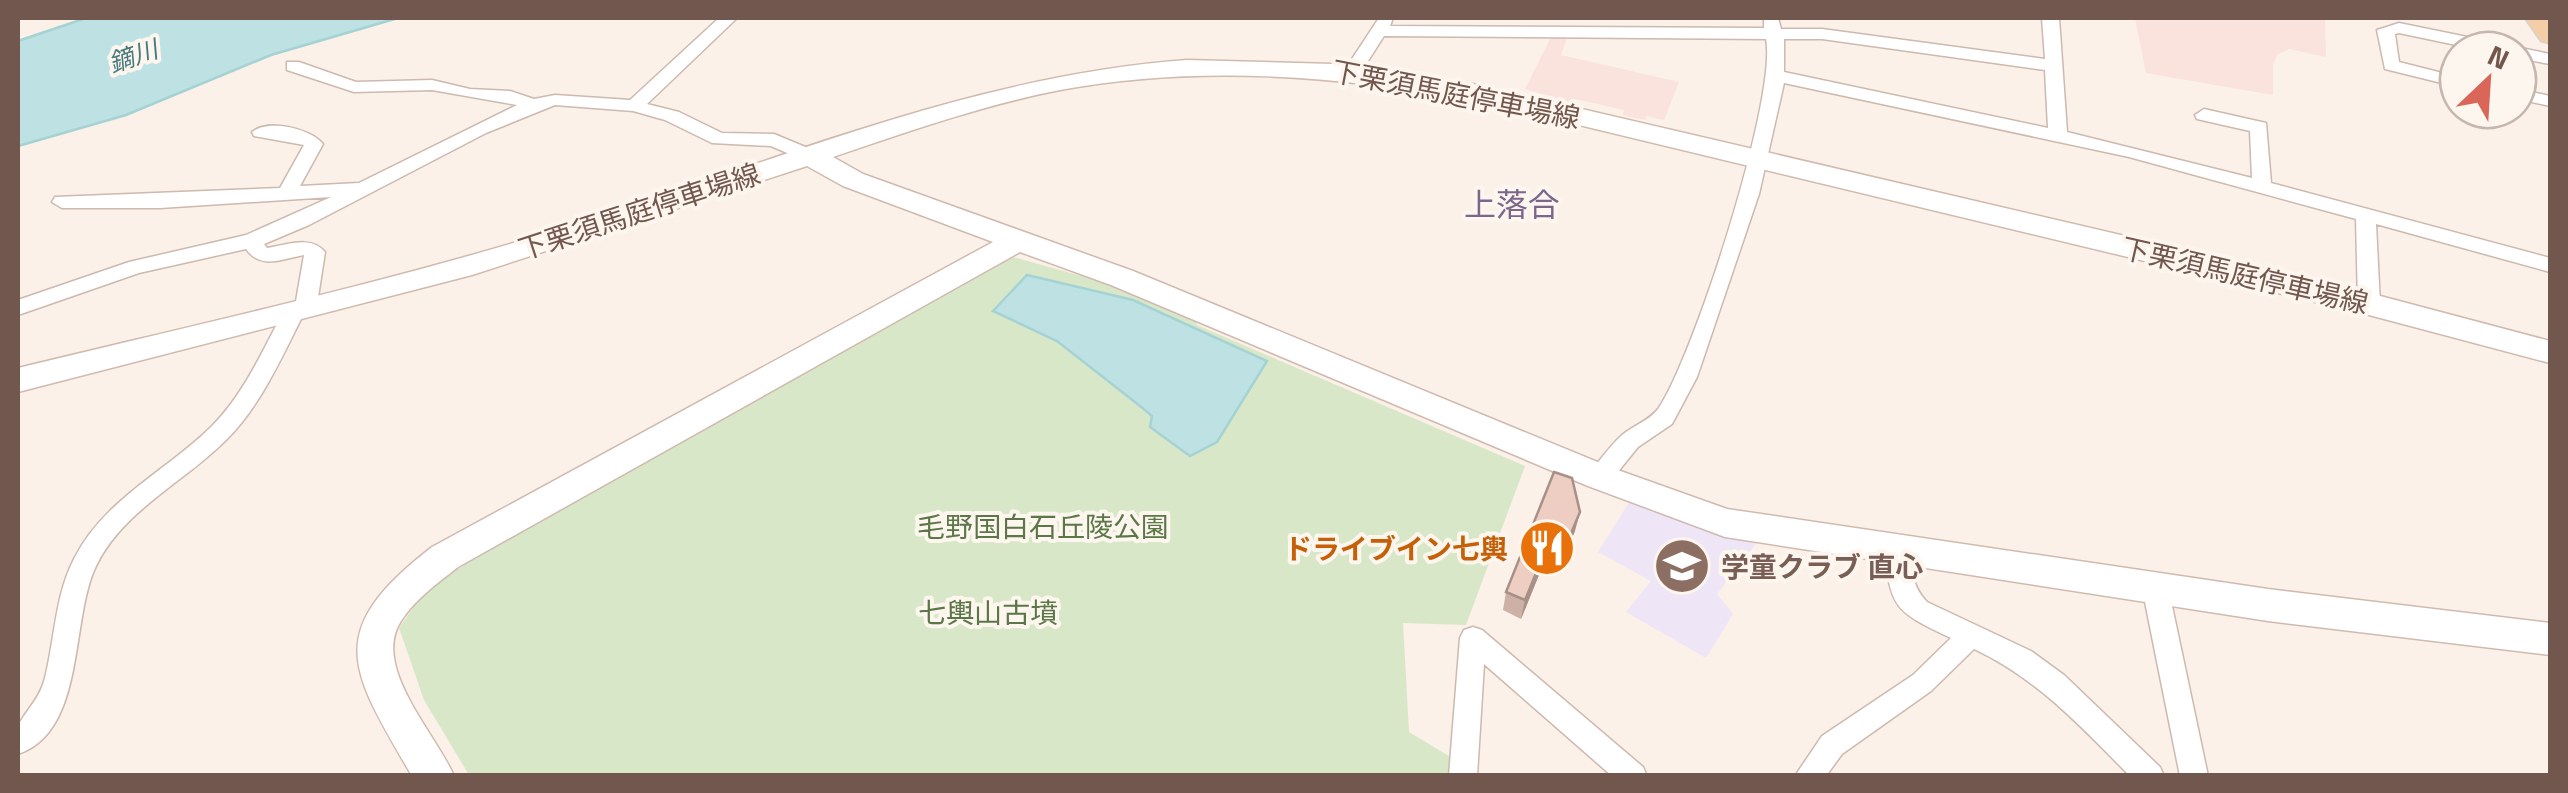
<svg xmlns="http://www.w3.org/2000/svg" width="2568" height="793" font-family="'Titillium Web','Noto Sans JP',sans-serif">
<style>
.commercial{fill:#fae2dd}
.education{fill:#eee5f7}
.green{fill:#d8e7c8}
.water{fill:#bee2e3;stroke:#a5d2d3;stroke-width:2.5}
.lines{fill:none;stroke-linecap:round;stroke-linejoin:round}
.street-casing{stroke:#ccb9af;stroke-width:3}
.secondary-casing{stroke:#d0bab0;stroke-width:3}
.primary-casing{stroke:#d8d0cd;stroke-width:3}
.street{fill:#fff;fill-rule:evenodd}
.secondary{fill:#fff;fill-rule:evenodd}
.primary{fill:#f3cea7;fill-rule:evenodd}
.wall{fill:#cdb1a7}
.shaded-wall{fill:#a79088}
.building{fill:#eecec2;stroke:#a79088;stroke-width:2.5}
.labels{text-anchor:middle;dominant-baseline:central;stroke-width:8;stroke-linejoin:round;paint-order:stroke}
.far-water-label{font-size:25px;font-style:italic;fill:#477a7d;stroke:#fdf6ee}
.street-label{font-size:28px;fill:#72574e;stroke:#fdf6ee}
.park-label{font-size:28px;fill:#5b7747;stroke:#fdf6ee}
.food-label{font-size:28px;font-weight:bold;fill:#c56008;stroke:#fdf6ee;text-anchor:end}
.education-label{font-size:28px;font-weight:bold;fill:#785e54;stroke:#fdf6ee;text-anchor:start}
.quarter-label{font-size:32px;fill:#7c668e;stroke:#fdf6ee}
</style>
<rect width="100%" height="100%" fill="#fbf1e8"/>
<path class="commercial" d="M2135,18H2325L2326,57L2289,49L2277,55L2273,65V95L2146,73Z
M1552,35H1568L1561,55L1679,82L1664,120L1647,116L1645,120L1623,115L1624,110L1575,99L1572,103L1525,89Z"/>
<path class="education" d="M1630,501L1758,541L1717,594L1733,614L1706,658L1626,612L1651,581L1598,552Z"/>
<path class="green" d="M1013,257L1103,282L1194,317L1197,325L1525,466L1466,625L1403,623L1409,732L1454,759L1453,775H469L424,700L399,628L425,591L497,543Z"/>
<path class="water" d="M86,18H398L271,55L126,115L18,146V41Z
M1027,275L1133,300L1267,361L1217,442L1190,456L1150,427L1152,416L1140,406L1057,341L993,311Z"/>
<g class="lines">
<g class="street-casing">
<path id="street" d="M719,18H737L647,104L679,112L722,133L774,134L815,151V159H801L771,146L712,143L665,120L633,111L555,105L486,133L309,225L264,244L267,248C288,245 310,235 325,252L316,310L313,315L302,317C281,359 260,406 227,439C185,482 123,510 96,566C70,619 86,732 18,754C18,746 15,731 19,724C28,708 40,698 45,678C55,638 55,596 74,559C104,499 167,471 212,426C245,393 263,349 285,309L295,307L304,255C281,259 261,270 246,249L139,273L18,315V300L129,262L246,235L331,197L160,208H62L52,202L55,197L280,188L304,145L254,136L252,132C268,119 310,128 323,144L300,186L359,183L517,105L432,90L354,92L287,70V62H299L356,82L432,80L470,89L510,91L534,99L555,95L630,100Z
M1379,18H1393L1390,26L1764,28V18H1778L1781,29H1822L2045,59L2042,18H2059L2067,132L2252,178L2250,131L2197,119L2195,115L2204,109L2266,123L2271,183L2550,258V272L2376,224L2380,304L2369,311L2358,304L2356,219L2129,157L1784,83L1759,194L1697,377L1672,424L1638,447L1608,484H1592L1588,477L1592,470C1601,459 1610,446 1621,436C1632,426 1649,421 1658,409C1693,359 1778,96 1766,39L1384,36L1359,75H1347L1344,71ZM1784,39H1822L2045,70L2048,128L1784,72Z
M2399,23L2550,54V64L2518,58V50H2480L2399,33L2395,34L2399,62L2458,77V87L2385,69L2377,30Z
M2518,89L2550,96V106L2518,99Z
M1896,538L1905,541C1916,565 1907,581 1927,602L2031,651L2064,675L2160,767L2164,776H2130C2081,727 2038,679 1974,649L1931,691L1842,754L1826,776H1795L1822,736L1913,675L1951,638C1895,611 1891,610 1884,548L1887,541Z
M2155,576L2164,580L2168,587L2208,776H2180L2142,587L2146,580Z
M1473,627L1482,630L1643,767L1647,776H1612L1484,664L1477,776H1449L1460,638L1464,630Z"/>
</g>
<g class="secondary-casing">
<path id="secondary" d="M1187,60L1333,64L1479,85L2369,293L2550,341V363L2369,315L1479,101C1340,76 1200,64 1060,90C983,105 907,132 833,157L863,174L1133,271L1612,468L1727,509L2268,589L2550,623V655L2268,621L1725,537L1588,486L1111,285L1020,252L458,567C438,583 415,599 401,621C371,667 436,734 454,776H412C350,669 322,632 432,547L993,242L843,186L807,166L472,275L18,392V368C199,324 382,284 560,229C768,165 968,76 1187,60Z"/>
</g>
<g class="primary-casing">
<path id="primary" d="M2525,18H2550V43L2541,41Z"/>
</g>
<use href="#street" class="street"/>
<use href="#secondary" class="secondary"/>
<use href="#primary" class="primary"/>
</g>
<path class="wall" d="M1554,472L1575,531L1558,571L1543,565L1521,619L1503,610L1506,592Z"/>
<path class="shaded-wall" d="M1580,512L1575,531L1558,571L1563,552Z
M1547,546L1543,565L1521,619L1525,600Z"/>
<path class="building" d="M1554,472L1572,478L1580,512L1563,552L1547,546L1525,600L1506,592Z"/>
<defs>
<g id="restaurant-disc" transform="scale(2.875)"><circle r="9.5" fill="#e8710a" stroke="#fdf6ee"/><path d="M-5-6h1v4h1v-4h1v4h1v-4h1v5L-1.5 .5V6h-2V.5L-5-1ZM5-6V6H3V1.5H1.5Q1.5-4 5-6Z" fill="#fff"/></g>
<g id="school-disc" transform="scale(2.875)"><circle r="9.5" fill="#8d6e63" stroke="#fdf6ee"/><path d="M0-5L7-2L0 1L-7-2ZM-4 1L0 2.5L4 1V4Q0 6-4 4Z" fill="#fff"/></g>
</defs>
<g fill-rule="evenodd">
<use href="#restaurant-disc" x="1547" y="548"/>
<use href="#school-disc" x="1682" y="566"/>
</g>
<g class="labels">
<g class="far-water-label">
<text transform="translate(133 56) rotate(-19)">鏑川</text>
</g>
<g class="street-label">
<text transform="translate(1456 94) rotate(11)">下栗須馬庭停車場線</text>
<text transform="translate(639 211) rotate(-18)">下栗須馬庭停車場線</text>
<text transform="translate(2245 275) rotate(13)">下栗須馬庭停車場線</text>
</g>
<g class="park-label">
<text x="1043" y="526">毛野国白石丘陵公園</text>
<text x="988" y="612">七輿山古墳</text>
</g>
<g class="food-label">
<text x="1508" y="548">ドライブイン七輿</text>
</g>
<g class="education-label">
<text x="1721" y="566">学童クラブ 直心</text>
</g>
<g class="quarter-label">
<text x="1512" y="204">上落合</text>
</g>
</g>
<rect width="2568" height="793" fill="none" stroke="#72574e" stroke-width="40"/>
<g transform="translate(2488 80) rotate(25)"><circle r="48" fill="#fdf6ee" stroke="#c5b6ae" stroke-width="2.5"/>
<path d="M0-8L18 38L0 25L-18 38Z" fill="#d96659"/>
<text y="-15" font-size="28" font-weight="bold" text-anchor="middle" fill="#72574e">N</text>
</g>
</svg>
